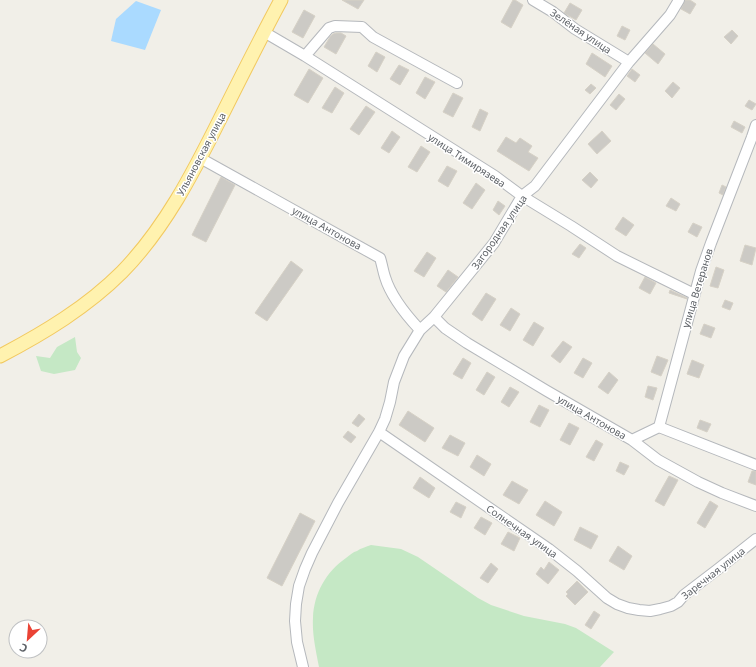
<svg xmlns="http://www.w3.org/2000/svg" width="756" height="667" font-family="'Noto Sans',sans-serif">
<style>
.green{fill:#c5e8c5}
.water{fill:#aadaff}
.building{fill:#cccac5;stroke:#d6d1c6}
.lines{fill:none;stroke-linecap:round;stroke-linejoin:round}
.minor-casing{stroke:#b5b8bc;stroke-width:12}
.major-casing{stroke:#f2c960;stroke-width:15}
.minor{stroke:#fff;stroke-width:10}
.major{stroke:#fff2af;stroke-width:13}
.labels{text-anchor:middle;dominant-baseline:central;stroke-width:3;stroke-linejoin:round;paint-order:stroke}
.street-label{font-size:10px;fill:#5f6368;stroke:#fff}
</style>
<rect width="100%" height="100%" fill="#f1efe8"/>
<path class="green" d="M75,337L77,352L81,358L75,370L54,374L41,371L36,356L50,358L57,347Z
M371,545L401,549L418,557L478,598L491,605L524,616L565,624L576,628L614,652L600,667H319C316,651 312,634 313,618C314,593 326,572 346,558C350,555 353,552 357,551C361,548 366,547 371,545Z"/>
<path class="water" d="M136,1L161,10L145,50L111,41L116,19Z"/>
<path class="building" d="M342,0H364L358,9Z
M513,0H515L523,5L511,28L501,22Z
M685,0H690L696,4L690,14L681,9Z
M570,3L582,10L576,20L564,13Z
M304,10L315,16L303,38L292,32Z
M622,26L630,30L625,40L617,36Z
M732,30L738,36L731,44L724,37Z
M336,33H341L346,36L336,54L324,47L330,37L333,34Z
M653,44L665,54L658,64L645,53Z
M376,52L385,57L377,72L368,66Z
M592,53L612,66L605,77L586,64Z
M399,65L409,70L400,85L390,79Z
M309,69L323,78L308,103L294,95Z
M632,69L640,75L635,82L627,76Z
M425,77L435,82L425,99L416,93Z
M673,82L680,88L672,98L665,91Z
M591,84L596,88L590,94L585,90Z
M335,87L344,93L332,113L322,108Z
M453,93L463,98L453,117L443,112Z
M619,94L625,99L616,110L610,105Z
M749,100L756,104L752,110L745,106Z
M366,106L375,112L359,135L350,129Z
M480,109L488,113L480,131L472,127Z
M734,121L745,127L742,133L731,127Z
M392,131L400,137L389,153L381,148Z
M602,131L611,141L597,154L588,144Z
M506,137L516,143L520,138L532,146L528,152L538,158L529,171L497,151Z
M421,146L430,152L417,172L408,167Z
M447,166L457,171L448,187L438,181Z
M590,172L598,180L591,188L582,180Z
M221,177L235,185L206,242L192,235Z
M476,183L485,190L472,209L463,203Z
M722,185L726,187L723,195L719,193Z
M671,198L680,204L676,211L666,206Z
M498,201L505,206L499,215L493,210Z
M623,217L634,225L626,236L615,229Z
M693,223L702,227L697,237L688,232Z
M580,244L586,248L579,258L572,254Z
M745,245L756,248L752,265L740,261Z
M427,252L436,258L424,277L414,271Z
M291,261L303,270L267,321L255,313Z
M716,267L724,270L718,288L710,286Z
M448,270L458,277L446,292L437,286Z
M645,277L656,283L650,294L639,288Z
M670,290L687,298V299L669,293Z
M486,293L496,299L482,321L472,314Z
M725,300L733,303L730,310L722,307Z
M511,308L520,314L510,331L500,325Z
M534,322L544,328L533,346L523,340Z
M704,324L715,328L711,338L700,334Z
M563,341L572,347L560,363L551,356Z
M657,356L668,360L661,376L651,372Z
M463,358L471,363L462,379L453,374Z
M583,358L592,363L583,378L574,373Z
M692,360L704,365L699,378L687,374Z
M487,372L495,377L484,395L476,390Z
M609,372L618,380L608,394L598,387Z
M648,386L657,388L653,400L645,397Z
M510,387L519,392L509,407L501,402Z
M539,405L549,410L540,427L530,422Z
M408,411L434,428L425,442L399,425Z
M359,414L365,419L358,427L352,423Z
M700,420L711,424L707,432L697,428Z
M569,423L579,428L570,445L560,440Z
M348,431L356,437L351,443L343,437Z
M450,435L465,443L458,456L442,448Z
M596,440L603,444L594,461L586,457Z
M477,455L491,464L484,476L470,467Z
M620,462L629,466L624,475L616,471Z
M752,471H756V485L748,482Z
M669,476L678,480L664,506L655,501Z
M420,477L435,488L429,498L413,488Z
M512,481L528,490L519,504L503,495Z
M545,501L562,512L554,526L536,515Z
M710,501L718,506L705,528L697,523Z
M456,502L466,507L461,518L450,512Z
M300,513L315,521L282,586L267,578Z
M481,517L492,523L485,535L474,528Z
M580,527L598,536L591,549L574,540Z
M508,532L520,538L514,551L501,544Z
M618,546L632,556L624,570L609,561Z
M549,562L559,570L548,584L536,574L541,567L544,570Z
M491,563L498,569L488,583L480,578Z
M577,581L588,592L575,605L566,596L568,594L566,592Z
M594,611L600,615L591,629L585,625Z"/>
<g class="lines">
<g class="minor-casing">
<path id="minor" d="M533,0L553,12L575,29L629,62
M264,32L305,56L495,176L522,196L571,226L617,256L694,294
M305,56L329,28L335,26L362,27L373,37L457,83
M200,158L380,258C382,264 383,271 385,277C391,297 406,315 420,330
M434,317L445,328L467,343L547,391L632,440L658,460L698,482L722,493L756,506
M659,427L756,465
M379,432L549,549L577,571L607,598L617,604L628,608L639,610L650,611L660,609L671,606L678,602L684,595L718,569L756,539
M632,440L659,427L701,271L711,243L752,137L756,125
M303,667L297,642L295,621L296,604L299,586L305,569L312,553L338,503L379,432L385,419L390,402L394,382L404,356L420,330L434,317L494,243L522,196L535,186L629,62L670,15L679,0"/>
</g>
<g class="major-casing">
<path id="major" d="M0,356C44,333 87,307 122,272C165,228 193,173 220,119C240,79 260,39 281,0"/>
</g>
<use href="#minor" class="minor"/>
<use href="#major" class="major"/>
</g>
<g class="labels">
<g class="street-label">
<text transform="translate(581 31) rotate(34)">Зелёная улица</text>
<text transform="translate(201 154) rotate(-62)">Ульяновская улица</text>
<text transform="translate(467 160) rotate(33)">улица Тимирязева</text>
<text transform="translate(327 228) rotate(29)">улица Антонова</text>
<text transform="translate(499 232) rotate(-55)">Загородная улица</text>
<text transform="translate(697 288) rotate(-73)">улица Ветеранов</text>
<text transform="translate(592 417) rotate(30)">улица Антонова</text>
<text transform="translate(522 531) rotate(35)">Солнечная улица</text>
<text transform="translate(713 573) rotate(-38)">Заречная улица</text>
</g>
</g>
<g transform="translate(28 639) rotate(206)"><circle r="19" fill="#ffffff" stroke="#bfc1c3"/>
<path d="M0-3L7 15L0 10L-7 15Z" fill="#ea4335"/>
<text y="-6" font-size="11" font-weight="bold" text-anchor="middle" fill="#5f6368">С</text>
</g>
</svg>
